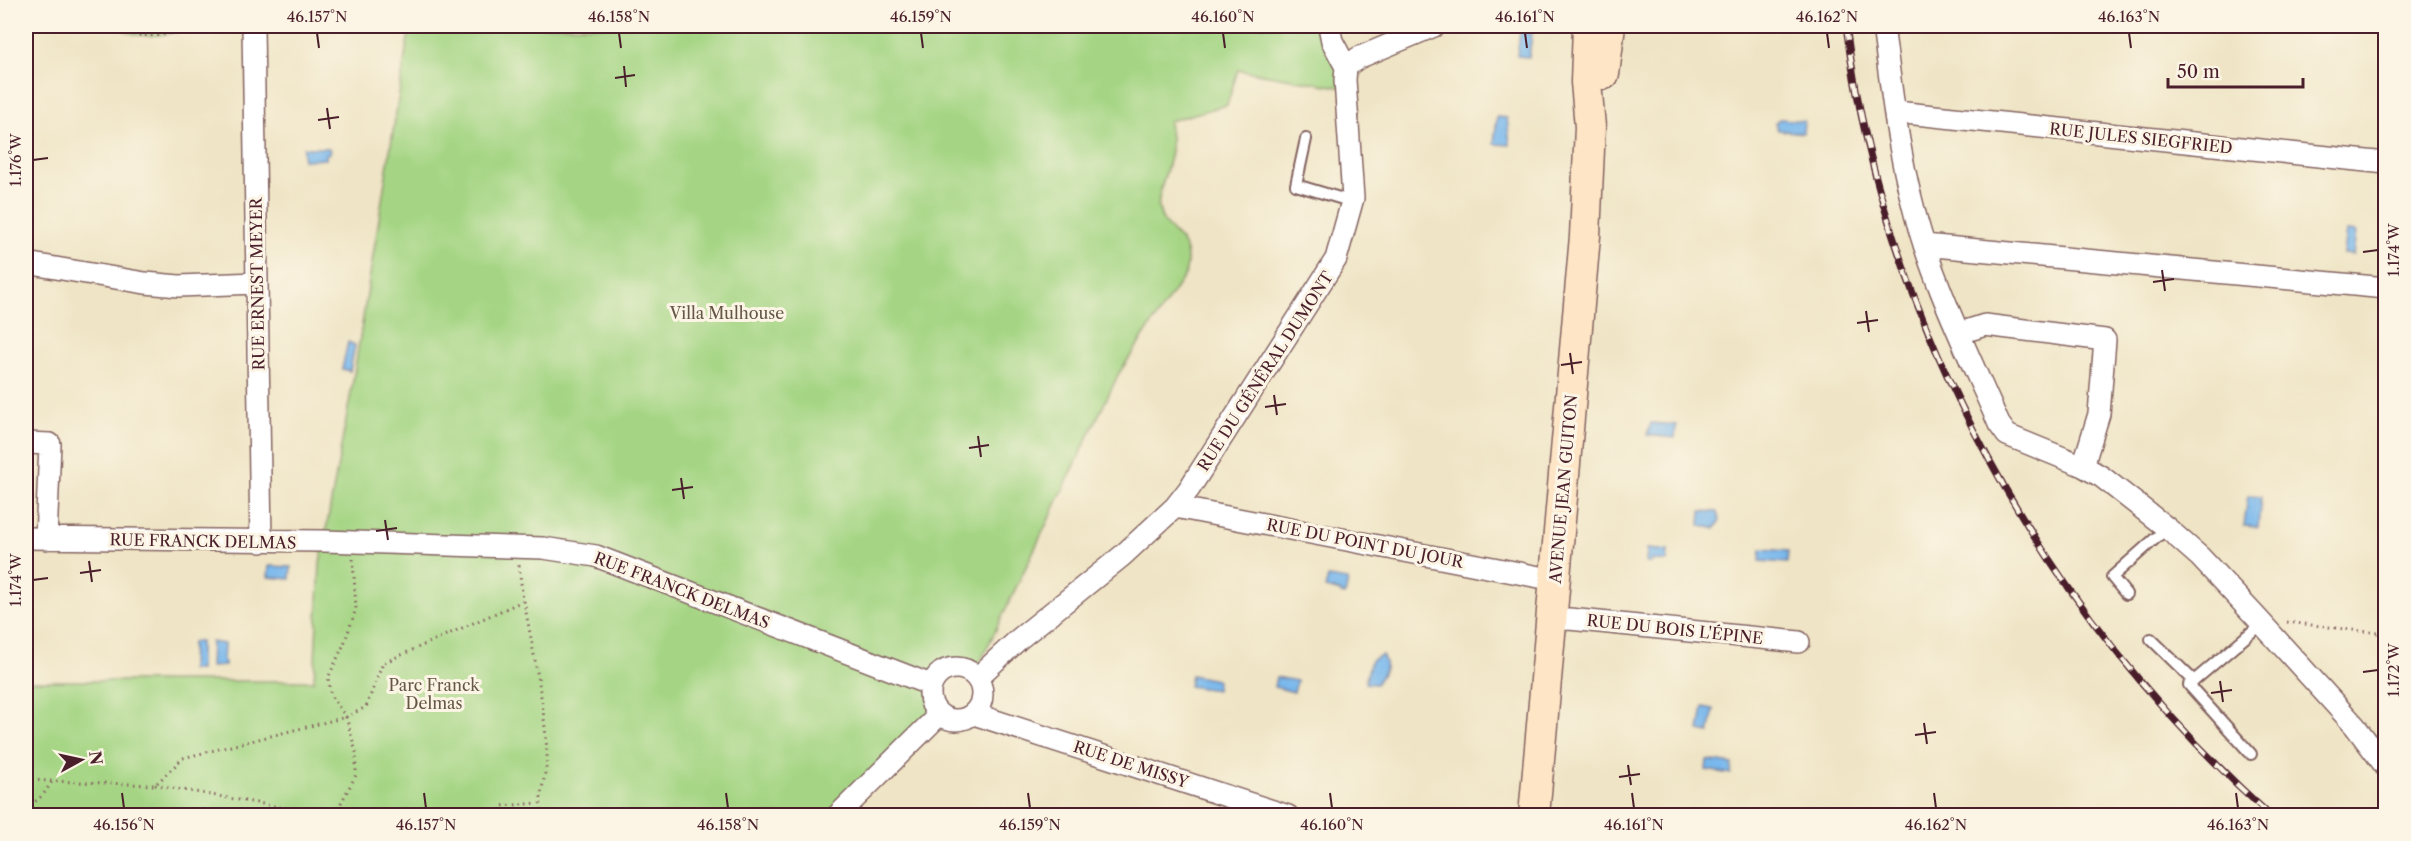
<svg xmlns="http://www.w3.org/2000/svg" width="2411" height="841" font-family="'Libre Caslon Text',serif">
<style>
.green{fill:#a5d584;stroke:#787a58;stroke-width:1.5}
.water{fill:#79b8ec;stroke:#626c8c;stroke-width:1.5}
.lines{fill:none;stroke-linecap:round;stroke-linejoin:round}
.lane-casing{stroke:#846461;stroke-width:14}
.street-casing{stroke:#846461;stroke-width:24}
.secondary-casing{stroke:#846461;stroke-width:33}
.path{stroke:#846461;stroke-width:3;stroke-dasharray:1.5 4.5;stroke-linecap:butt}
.lane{stroke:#fff;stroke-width:10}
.street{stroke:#fff;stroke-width:21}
.secondary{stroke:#fde5c5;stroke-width:30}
.rail-casing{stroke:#4a1f2b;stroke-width:7}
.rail{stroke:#fcf5e5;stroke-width:4.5;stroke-dasharray:14;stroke-linecap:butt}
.ticks{fill:none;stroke:#4a1f2b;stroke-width:2}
.labels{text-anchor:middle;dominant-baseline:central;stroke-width:6;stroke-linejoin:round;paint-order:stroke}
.street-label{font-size:16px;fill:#4a1f2b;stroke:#fcf5e5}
.park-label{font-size:16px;fill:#655646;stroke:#fcf5e5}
.neatline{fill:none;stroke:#4a1f2b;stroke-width:2}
.ticks-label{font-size:15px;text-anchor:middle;fill:#4a1f2b}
</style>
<rect width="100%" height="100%" fill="#fcf5e5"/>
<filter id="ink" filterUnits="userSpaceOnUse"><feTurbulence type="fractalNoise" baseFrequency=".0167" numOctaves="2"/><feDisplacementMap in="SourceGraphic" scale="12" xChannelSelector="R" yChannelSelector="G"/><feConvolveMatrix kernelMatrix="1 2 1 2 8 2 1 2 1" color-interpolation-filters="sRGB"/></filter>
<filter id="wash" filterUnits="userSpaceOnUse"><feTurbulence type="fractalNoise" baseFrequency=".008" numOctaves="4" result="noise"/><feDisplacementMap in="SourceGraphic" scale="24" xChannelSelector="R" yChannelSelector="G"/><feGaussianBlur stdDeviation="1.35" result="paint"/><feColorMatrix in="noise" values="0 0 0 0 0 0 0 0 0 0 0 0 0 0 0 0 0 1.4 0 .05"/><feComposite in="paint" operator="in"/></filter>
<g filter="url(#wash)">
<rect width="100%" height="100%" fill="#efe4c5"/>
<path class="green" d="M117,26L149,27L198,26C173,34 138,43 117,26Z
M410,26H1329L1345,88L1238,70L1227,105L1169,121C1170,130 1172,141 1171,150C1170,167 1156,194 1159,209C1165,239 1195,232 1185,275L1119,373L974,675C962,666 949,666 937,675L929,693L933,709L837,815H26V681H314L320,563L352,387Z"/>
<path class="water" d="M1520,32L1532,33L1529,57L1517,56Z
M1497,117L1507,118L1510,145L1494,144Z
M1779,119L1804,121L1803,133L1778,130L1775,123Z
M303,148H329L330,153L326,154V159L303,160Z
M2346,231L2356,232L2353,255L2343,254Z
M348,342L355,345L350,371L342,369Z
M1651,423L1676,425L1675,438L1647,435Z
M2248,496L2261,497L2258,527L2244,526Z
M1701,511L1717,512L1720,521L1715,528L1700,526Z
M1647,549L1668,551L1667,562L1652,560L1651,563H1646Z
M1761,549L1788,551L1787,563L1760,561Z
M269,566L291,567L290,579L268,577Z
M1328,577L1348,580L1345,595L1341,594V592L1325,588Z
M192,642H200V670H191Z
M211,642L224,644L223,661L225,662V666L210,667Z
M1382,655C1390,668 1382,674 1376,684L1365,683L1371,660Z
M1191,675L1217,680L1216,690L1189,686Z
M1276,677L1297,681L1294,692L1274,687Z
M1703,707L1714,709L1709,733L1699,731Z
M1707,760L1732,764L1731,774L1706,770Z"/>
</g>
<g filter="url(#ink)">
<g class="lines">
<g class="lane-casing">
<path id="lane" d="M1306,139L1296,185L1353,202
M2126,594L2112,577L2167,528
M2151,639L2194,681
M2251,754L2189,685L2261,624"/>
</g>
<g class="street-casing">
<path id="street" d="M253,26L261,542
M1329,26L1332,41L1346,67
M1883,26C1891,84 1897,145 1912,202C1930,278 1968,353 1999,424L2007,435L2083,466L2102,477L2167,528L2200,557L2256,617L2355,726L2386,767
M1896,112L2386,163
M1924,245L2386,288
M26,263L145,283L179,286L257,283
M1960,333L1985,325L2105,340L2099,414L2083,466
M26,443L50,444L46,539
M1175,507L1555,580
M26,538L324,541L543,548L596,556L931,685
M1552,620L1569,619L1799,642
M930 694a26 26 0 1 1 52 0a26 26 0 1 1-52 0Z
M977,678L1019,639L1122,556L1175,507L1189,489L1336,259L1353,198L1345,80L1346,67L1358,58L1434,26
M974,714L1288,816
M837,816L939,715"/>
</g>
<g class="secondary-casing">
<path id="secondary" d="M1604,74L1610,26
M1534,816L1585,236L1590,127L1586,82L1588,26"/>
</g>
<path class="path" d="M117,26C138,43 173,34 198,26
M353,559L356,609L344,644L328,678L331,696L346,717L366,707L383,663L523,601L519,565
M524,601C533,651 544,701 547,752C548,774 537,793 542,816
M2287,622L2386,634
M26,780L155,785L183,758L346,717L356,752V775L334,816
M155,785L330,816
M26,809L43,795L53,780
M500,816L501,806L539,803"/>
<use href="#lane" class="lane"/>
<use href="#street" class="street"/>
<use href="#secondary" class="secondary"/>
<g class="rail-casing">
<path id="rail" d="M1846,26C1886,329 2044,612 2271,816"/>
</g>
<use href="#rail" class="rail"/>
</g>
</g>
<path class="ticks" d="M317,33L319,48M619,33L621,48M921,33L923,48M1223,33L1225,48M1525,33L1527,48M1827,33L1829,48M2129,33L2131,48M624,66L626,87M615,78L635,75M327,108L330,129M318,120L339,117M33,160L48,158M2363,252L2378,250M2162,270L2165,291M2153,282L2174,279M1866,311L1869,332M1857,323L1878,320M1570,353L1573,374M1561,365L1582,362M1274,395L1277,415M1265,407L1286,404M978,436L981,457M969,448L989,445M681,478L684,499M672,490L693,487M385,520L388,540M376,531L397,528M89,561L92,582M80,573L101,570M33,580L48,578M2363,672L2378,670M2220,681L2223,702M2211,693L2232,690M1924,723L1927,744M1915,735L1936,732M1628,765L1631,785M1619,777L1640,774M122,793L124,808M424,793L426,808M726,793L728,808M1028,793L1030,808M1330,793L1332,808M1632,793L1634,808M1934,793L1936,808M2236,793L2238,808"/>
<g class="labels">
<g class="street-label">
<text transform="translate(2141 138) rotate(6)">RUE JULES SIEGFRIED</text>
<text transform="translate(257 284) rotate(-91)">RUE ERNEST MEYER</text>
<text transform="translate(1265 371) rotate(-57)">RUE DU GÉNÉRAL DUMONT</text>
<text transform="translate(1563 489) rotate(-85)">AVENUE JEAN GUITON</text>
<text transform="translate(203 541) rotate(1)">RUE FRANCK DELMAS</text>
<text transform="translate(1365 543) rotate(11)">RUE DU POINT DU JOUR</text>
<text transform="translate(682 590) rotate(21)">RUE FRANCK DELMAS</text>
<text transform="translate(1675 629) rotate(6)">RUE DU BOIS L'ÉPINE</text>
<text transform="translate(1131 764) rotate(18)">RUE DE MISSY</text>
</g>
<g class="park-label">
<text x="727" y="313">Villa Mulhouse</text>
<text x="434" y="685">Parc Franck<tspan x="434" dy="18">Delmas</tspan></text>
</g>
</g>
<rect width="2411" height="841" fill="none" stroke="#fcf5e5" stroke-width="66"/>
<g transform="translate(81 760) rotate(82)" stroke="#fcf5e5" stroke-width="4.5" paint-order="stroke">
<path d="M0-4.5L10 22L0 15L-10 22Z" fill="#4a1f2b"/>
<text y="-9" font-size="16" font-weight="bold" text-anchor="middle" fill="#4a1f2b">N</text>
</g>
<path d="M2168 78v9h135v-9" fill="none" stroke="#4a1f2b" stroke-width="3"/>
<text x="2177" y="78" font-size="18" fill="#4a1f2b" stroke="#fcf5e5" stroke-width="4.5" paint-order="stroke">50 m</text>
<rect x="33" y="33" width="2345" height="775" class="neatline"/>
<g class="ticks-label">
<text x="317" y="22">46.157°N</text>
<text x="619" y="22">46.158°N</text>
<text x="921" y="22">46.159°N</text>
<text x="1223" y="22">46.160°N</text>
<text x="1525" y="22">46.161°N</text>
<text x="1827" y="22">46.162°N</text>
<text x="2129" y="22">46.163°N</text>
<text transform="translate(16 160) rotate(-90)" y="5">1.176°W</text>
<text transform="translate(2394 250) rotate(-90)" y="5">1.174°W</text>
<text transform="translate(16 580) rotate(-90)" y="5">1.174°W</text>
<text transform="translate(2394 670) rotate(-90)" y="5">1.172°W</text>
<text x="124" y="830">46.156°N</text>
<text x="426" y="830">46.157°N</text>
<text x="728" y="830">46.158°N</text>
<text x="1030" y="830">46.159°N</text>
<text x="1332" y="830">46.160°N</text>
<text x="1634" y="830">46.161°N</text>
<text x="1936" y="830">46.162°N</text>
<text x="2238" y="830">46.163°N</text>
</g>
</svg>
